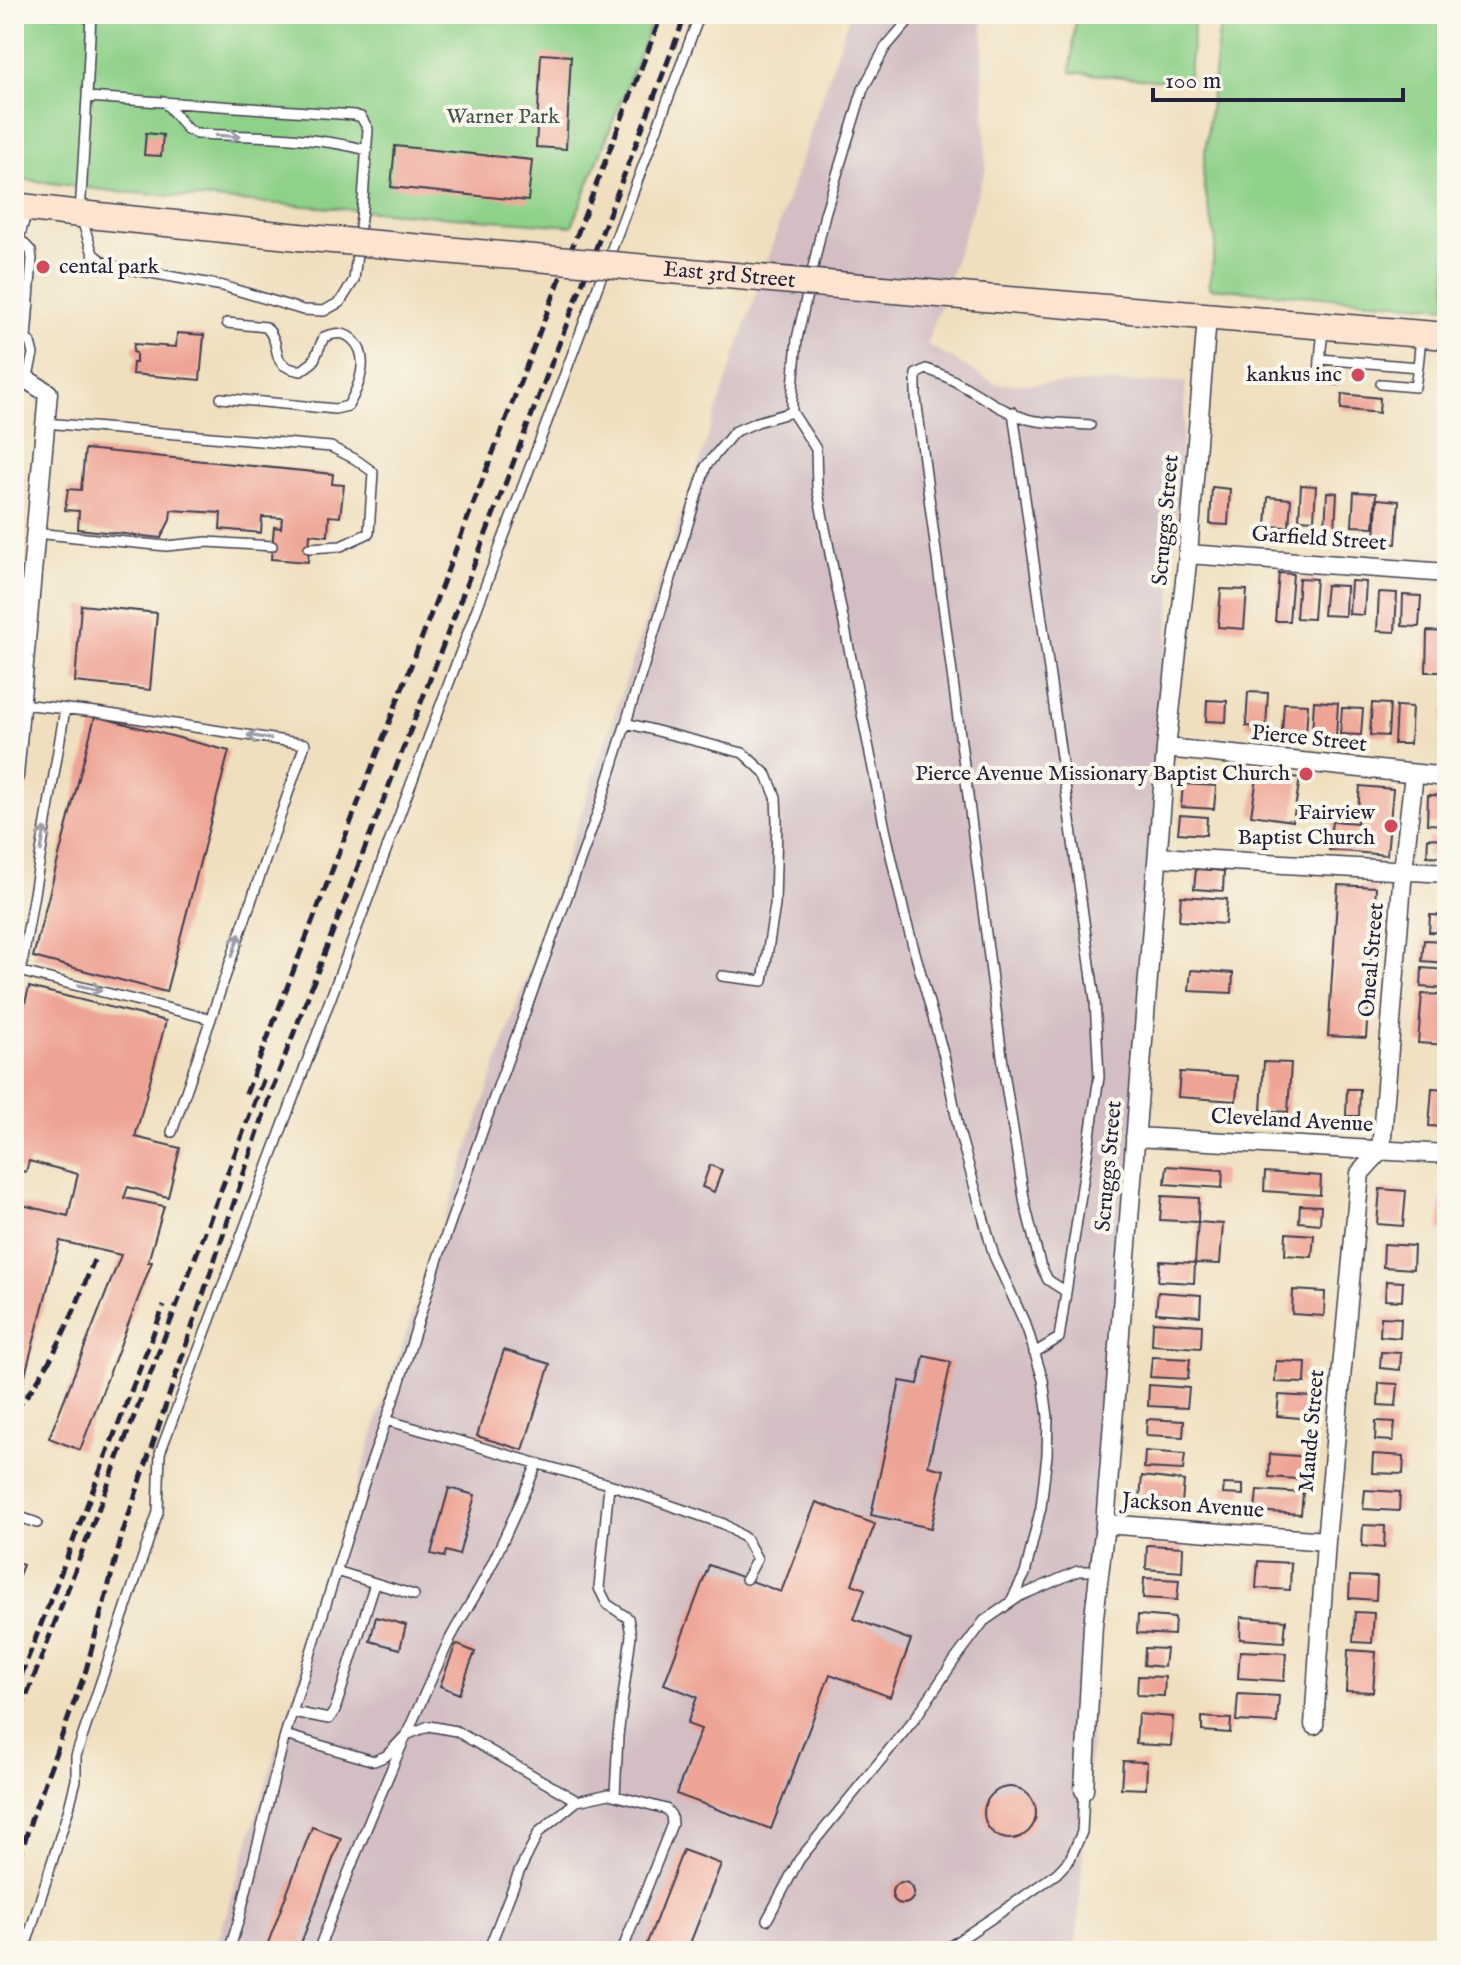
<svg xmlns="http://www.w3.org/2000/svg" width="1461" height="1965" font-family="'IM FELL English',serif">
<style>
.industrial{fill:#d2bec3}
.green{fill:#8fd189;stroke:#587a62;stroke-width:2}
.building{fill:#eea495}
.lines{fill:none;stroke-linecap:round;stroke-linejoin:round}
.service-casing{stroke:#413e4f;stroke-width:12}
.minor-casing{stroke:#413e4f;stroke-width:21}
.secondary-casing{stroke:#413e4f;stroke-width:29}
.service{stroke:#fff;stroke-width:9}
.minor{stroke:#fff;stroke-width:18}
.secondary{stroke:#fde4d1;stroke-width:26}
.rail{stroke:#22223b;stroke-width:5;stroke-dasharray:12 6;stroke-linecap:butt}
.secondary-bridge-casing{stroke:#413e4f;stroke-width:29;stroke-linecap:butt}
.secondary-bridge{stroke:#fde4d1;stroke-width:26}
.oneway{stroke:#9c9ca7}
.poi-dot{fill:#d1495b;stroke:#fbf7ec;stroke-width:3}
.labels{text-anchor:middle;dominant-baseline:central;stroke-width:8;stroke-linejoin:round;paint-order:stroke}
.park-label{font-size:22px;fill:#435752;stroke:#fbf7ec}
.poi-label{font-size:22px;fill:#22223b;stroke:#fbf7ec;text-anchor:end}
.street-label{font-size:22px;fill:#22223b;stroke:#fbf7ec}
</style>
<rect width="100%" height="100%" fill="#fbf7ec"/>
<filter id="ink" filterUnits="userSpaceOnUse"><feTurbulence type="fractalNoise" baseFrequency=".0125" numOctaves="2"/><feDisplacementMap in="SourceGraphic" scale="16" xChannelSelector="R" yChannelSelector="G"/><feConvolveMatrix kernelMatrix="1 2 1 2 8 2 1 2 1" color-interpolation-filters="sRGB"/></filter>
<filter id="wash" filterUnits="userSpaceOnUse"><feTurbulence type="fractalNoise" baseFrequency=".006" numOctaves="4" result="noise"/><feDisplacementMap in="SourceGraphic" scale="32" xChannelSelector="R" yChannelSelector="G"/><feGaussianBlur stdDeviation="1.8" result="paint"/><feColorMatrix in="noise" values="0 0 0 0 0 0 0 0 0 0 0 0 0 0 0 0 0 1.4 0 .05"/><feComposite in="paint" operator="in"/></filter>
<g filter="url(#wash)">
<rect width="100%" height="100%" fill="#efdfbe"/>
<path class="industrial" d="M850,14H982L986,168L927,344L995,384L1186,382L1076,1951H215L381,1408Z"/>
<path class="green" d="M14,14H655L572,226L120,192L14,178Z
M1076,14H1195L1188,83L1071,72Z
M1221,14H1447V307L1209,288L1216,241L1205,191L1203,171Z"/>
<g id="blocks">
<path class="building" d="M592,14H620L617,26L591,18Z
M541,54L571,56L566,149L536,147Z
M146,133L163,135L161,156L144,155Z
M395,146L532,160L528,201L391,187Z
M177,333L204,335L200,380L132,374L133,363H136V353L133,352L134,344L176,347Z
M1342,394L1380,398L1379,413L1341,409Z
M85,449L333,474L332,484L344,485L340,517L329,516L328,536L310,534L308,562L271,559L274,527L281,528L282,518L262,517L261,533L220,529L221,513L171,510L170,520L161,538L78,529L79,511L65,510L68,489L81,490Z
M1301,485L1316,486L1314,520L1299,519Z
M1212,487L1230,489L1228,525L1210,524Z
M1327,492L1337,493L1335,529H1325Z
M1354,492L1376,493L1374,527L1352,526Z
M1268,497L1291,499L1289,527L1266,526Z
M1377,499L1399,501L1396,544L1375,543Z
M1279,573L1293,574L1289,621H1275Z
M1299,578L1316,579L1313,619L1296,618Z
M1351,581L1366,582L1364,615L1349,614Z
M1326,585L1346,586L1345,616L1323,615Z
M1221,589L1247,590L1244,629L1218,627Z
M1379,592L1397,593L1395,632L1377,631Z
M1403,595L1421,596L1419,627L1402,626Z
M81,605L157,613L150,690L75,682Z
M1427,631L1447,632V672H1426Z
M1248,692L1268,693L1266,728L1246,726Z
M1207,700L1227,701L1226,722L1206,721Z
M1314,701L1338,703L1336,737L1312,735Z
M1284,703L1308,704L1306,735L1282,733Z
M1372,703L1390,704L1388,736L1370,735Z
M1396,706L1412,707L1410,744H1394Z
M1342,708L1363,709L1361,735L1340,734Z
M1443,711H1447V745L1441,744Z
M95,716L229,751L166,992L33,957Z
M1258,772L1300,778L1293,821L1251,815Z
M1183,784L1216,786L1214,809L1181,807Z
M1360,786L1393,789L1387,855L1329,850L1332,821L1357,823Z
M1428,795L1447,796V825L1427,824Z
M1180,815L1207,817L1206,835L1178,833Z
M1428,838L1447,839V857L1427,856Z
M1196,869L1224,871L1223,891L1194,889Z
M1338,885L1376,887L1366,1038L1328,1036Z
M1181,896L1227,899L1225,924L1179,921Z
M1430,915L1447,916V933L1429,932Z
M1424,940L1447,941V963L1422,961Z
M1422,968L1447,970V989L1421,987Z
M1191,970L1233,973L1232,993L1189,991Z
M29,987L166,1021L135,1137L180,1148L168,1197L128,1187L124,1198L164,1206L148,1262H152L80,1450L49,1438L121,1255L60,1241L20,1394L14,1393V1203L68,1216L78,1174L29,1161L26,1172L14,1169V1047Z
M1422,994L1447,995V1045L1418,1043Z
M1264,1062L1291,1063L1288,1112L1261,1110Z
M1180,1072L1238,1076L1236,1101L1178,1097Z
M1432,1088L1447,1089V1127L1429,1126Z
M1347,1089H1360L1359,1116H1346Z
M710,1165L722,1170L714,1192L702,1187Z
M1167,1166L1223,1170L1222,1188L1165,1184Z
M1265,1172L1321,1176L1320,1195L1264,1191Z
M1380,1189L1406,1191L1403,1226L1377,1224Z
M1162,1196L1199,1198L1198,1222L1160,1220Z
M1441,1198L1447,1199V1231H1439Z
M1300,1205L1321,1206L1320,1224L1299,1222Z
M1198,1222L1223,1224L1220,1264L1195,1263L1194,1283L1158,1281L1160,1261L1195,1263Z
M1286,1233L1314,1235L1312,1257L1285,1255Z
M1384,1244L1414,1246L1413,1269L1383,1267Z
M1386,1281L1403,1282L1402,1301L1385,1300Z
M1293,1290L1325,1292L1324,1316L1292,1314Z
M1158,1292L1201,1295L1200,1316L1156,1313Z
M1381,1317L1401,1318L1400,1338L1380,1336Z
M1153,1322L1202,1325L1201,1348L1152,1345Z
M504,1350L550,1364L523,1450L477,1436Z
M1381,1352L1401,1353L1400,1370L1380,1368Z
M924,1356L951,1362L928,1466L944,1470L931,1528L871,1515L900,1381L918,1384Z
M1152,1357L1190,1359L1188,1379L1150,1377Z
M1276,1361L1306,1362L1305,1383L1275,1382Z
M1379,1383L1398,1384L1396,1406L1378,1405Z
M1149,1385L1189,1388L1187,1408L1148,1406Z
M1279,1395L1313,1397L1311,1419L1277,1416Z
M1147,1419L1184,1421L1183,1437L1146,1435Z
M1376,1421L1395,1422L1393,1441L1375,1440Z
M1145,1451L1185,1454L1183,1470L1144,1468Z
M1270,1454L1312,1457L1311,1480L1269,1477Z
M1373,1454L1404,1456L1403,1474L1372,1473Z
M1142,1476L1184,1481L1182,1503L1140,1498Z
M1224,1484L1243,1485V1495L1223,1494Z
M449,1488L475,1495L459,1555L446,1551L444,1557L431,1554Z
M1257,1490L1303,1493L1301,1514L1255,1511Z
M1365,1490L1400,1492L1399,1511L1363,1509Z
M816,1502L875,1524L852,1584L865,1589L854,1619L911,1640L890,1697L830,1674L771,1829L676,1794L701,1729L687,1724L697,1697L664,1684L709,1565L781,1592Z
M1363,1525L1385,1526L1384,1548L1362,1546Z
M1147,1545L1183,1547L1182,1572L1146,1569Z
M1258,1561L1291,1563L1290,1590L1256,1588Z
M14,1562L23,1565L14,1587Z
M1350,1576L1377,1577L1376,1600L1349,1598Z
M1144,1578L1179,1580L1177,1600L1143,1598Z
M1355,1612L1374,1613L1372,1643L1353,1642Z
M1138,1615L1175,1618L1174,1635L1137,1633Z
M376,1617L406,1625L400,1649L370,1641Z
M1241,1617L1286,1620L1284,1642L1240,1639Z
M456,1644L475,1652L459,1694L440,1686Z
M1145,1648L1166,1649L1164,1667L1144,1665Z
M1348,1650L1376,1652L1373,1692L1346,1691Z
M1240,1651L1286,1653L1284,1681L1238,1678Z
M1138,1676L1165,1677L1164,1696L1137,1695Z
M1238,1694L1279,1696L1277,1723L1236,1721Z
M1138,1714L1173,1717L1171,1746L1136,1744Z
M1202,1717L1231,1719L1230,1733L1202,1731Z
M1123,1761L1147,1762L1146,1789L1121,1788Z
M984 1813a26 26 0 1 1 52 0a26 26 0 1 1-52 0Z
M312,1827L341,1838L298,1951H265Z
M683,1850L721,1864L687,1951H644Z
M892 1893a11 11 0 1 1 22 0a11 11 0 1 1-22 0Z"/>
</g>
</g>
<g filter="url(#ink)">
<use href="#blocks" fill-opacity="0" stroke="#413e4f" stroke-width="2"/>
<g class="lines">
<g class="service-casing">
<path id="service" d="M87,97L354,115L361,117L368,129L363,200L354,280L340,302L324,311L303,310L223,286L107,265L93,254L80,214Z
M87,97L91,14
M164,101L187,129L197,134C254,137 311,135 367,150
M19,238L31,251L32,259L26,339
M14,239L19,238L27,211
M1323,330L1320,359L1418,367L1421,337
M14,336L30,342L33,354L27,380
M1320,359L1319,378L1338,380
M1381,384L1415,387L1418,367
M221,398L335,409L348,406C359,387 371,357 353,340C344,331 335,333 324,337L313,362L301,371C266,366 285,347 266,327L227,323
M792,412L816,449L817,487L824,523L885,829L905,917L945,1060L959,1131L994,1256L1027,1328L1043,1380L1048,1417L1047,1455L1041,1507L1025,1574L1010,1603
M1013,412L1095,1000L1099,1077L1059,1338L1034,1353
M45,423L331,447L355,459L373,472L369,533L341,546L309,548
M35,533L166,546L207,542L272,546
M20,704L96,712L305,744L172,1132
M626,723L743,753L767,775L776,797L777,821L775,905L763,981L722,976
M14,970L211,1019
M21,971L65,709
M1065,1291L1048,1280L1040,1264L1025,1204L1005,1079L916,398V374L926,369C963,380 991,408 1027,419C1045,424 1071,423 1090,425
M386,1420L612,1485L724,1524L746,1539L757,1559L746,1579
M609,1485L599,1588L607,1604L628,1618L631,1635L618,1736L615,1795
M14,1515L37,1523
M336,1571L414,1595
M293,1712L329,1719L335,1710L375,1583
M285,1735L374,1761L386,1756L406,1735L429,1726L456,1731L577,1801
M767,1920L799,1860L916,1717L954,1661L984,1621L1020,1596L1078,1571H1099
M24,1951L69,1808L76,1780V1756L158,1512L160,1453L700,14
M229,1951L239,1919L285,1735L364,1483L398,1387L438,1258L496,1092L600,806L706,466L734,432L757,422L792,412V400L797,339L825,214L863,89L885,48L914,14
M318,1951C357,1847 401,1744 448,1643C459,1620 475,1598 487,1574C505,1538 521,1501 537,1464
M488,1951L519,1872L539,1832L577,1801L609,1794L666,1809L671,1815L672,1824L622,1951
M943,1951L1019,1900L1057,1873L1070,1859L1082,1832L1084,1790"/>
</g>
<g class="minor-casing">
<path id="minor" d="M14,375L21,376L48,393L14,776
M1188,554L1447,573
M1166,748L1447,777
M1158,857L1447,873
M1135,1137L1447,1154
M1105,1524L1326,1541
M1314,1725L1326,1541L1360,1173L1381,1150L1403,870L1414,774
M1084,1790L1093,1625L1105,1524L1166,748L1188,554L1207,317"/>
</g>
<g class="secondary-casing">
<path id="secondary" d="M14,206L80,214L299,237
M984,298L1447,336"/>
</g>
<use href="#service" class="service"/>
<use href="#minor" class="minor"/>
<use href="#secondary" class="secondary"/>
<path class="rail" d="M246,1094L662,14
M14,1411C52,1369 74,1312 94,1260
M14,1694L164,1306
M14,1729L264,1078
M14,1877L31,1820L86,1670L123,1532L273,1087L686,14"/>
<g class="secondary-bridge-casing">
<g id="secondary-bridge">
<path id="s1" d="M299,237L984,298"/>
</g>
</g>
<use href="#secondary-bridge" class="secondary-bridge"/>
</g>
<defs><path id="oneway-shaft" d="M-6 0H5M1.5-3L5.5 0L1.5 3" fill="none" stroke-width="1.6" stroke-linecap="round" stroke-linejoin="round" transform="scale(2)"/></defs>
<g class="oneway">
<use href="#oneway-shaft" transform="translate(228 136) rotate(3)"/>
<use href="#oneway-shaft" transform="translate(259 737) rotate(-171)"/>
<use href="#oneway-shaft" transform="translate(43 839) rotate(-80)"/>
<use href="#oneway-shaft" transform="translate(236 945) rotate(-71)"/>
<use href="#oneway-shaft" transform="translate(90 988) rotate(14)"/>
</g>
</g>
<g class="poi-dot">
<circle cx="43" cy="267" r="8"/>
<circle cx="1358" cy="375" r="8"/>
<circle cx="1306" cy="774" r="8"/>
<circle cx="1391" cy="826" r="8"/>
</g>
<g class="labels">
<g class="park-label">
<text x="503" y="117">Warner Park</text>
</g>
<g class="poi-label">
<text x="59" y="267" text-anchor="start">cental park</text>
<text x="1342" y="375">kankus inc</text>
<text x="1290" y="774">Pierce Avenue Missionary Baptist Church</text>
<text x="1375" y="813">Fairview<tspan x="1375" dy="25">Baptist Church</tspan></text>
</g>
<g class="street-label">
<text stroke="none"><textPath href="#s1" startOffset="432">East 3rd Street</textPath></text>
<text transform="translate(1166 520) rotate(-85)">Scruggs Street</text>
<text transform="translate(1319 539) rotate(4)">Garfield Street</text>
<text transform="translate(1309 739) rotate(6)">Pierce Street</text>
<text transform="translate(1372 960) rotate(-85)">Oneal Street</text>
<text transform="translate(1292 1121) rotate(3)">Cleveland Avenue</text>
<text transform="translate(1109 1166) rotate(-85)">Scruggs Street</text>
<text transform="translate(1312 1431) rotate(-85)">Maude Street</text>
<text transform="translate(1193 1506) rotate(4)">Jackson Avenue</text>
</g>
</g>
<rect width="1461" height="1965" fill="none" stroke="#fbf7ec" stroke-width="48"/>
<path d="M1153 88v12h250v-12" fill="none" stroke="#22223b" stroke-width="4"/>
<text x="1165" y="88" font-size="24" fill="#22223b" stroke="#fbf7ec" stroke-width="6" paint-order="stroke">100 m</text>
</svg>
